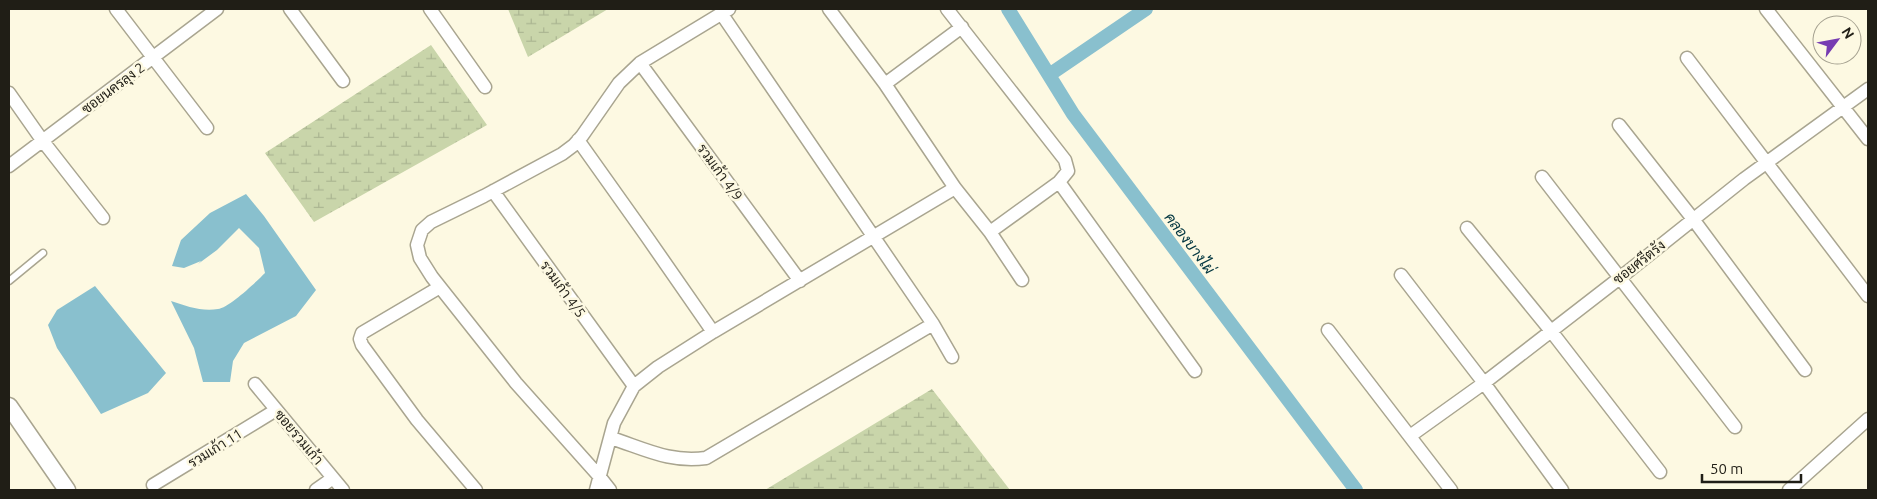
<svg xmlns="http://www.w3.org/2000/svg" width="1877" height="499" font-family="Ubuntu,Sarabun,sans-serif">
<style>
.wetland{fill:url(#wetland-marsh)}
.water{fill:#89c0ce}
.lines{fill:none;stroke-linecap:round;stroke-linejoin:round}
.canal{stroke:#89c0ce;stroke-width:14}
.service-casing{stroke:#a9a590;stroke-width:9}
.minor-casing{stroke:#a9a590;stroke-width:15}
.tertiary-casing{stroke:#a9a590;stroke-width:19}
.service{stroke:#fff;stroke-width:6}
.minor{stroke:#fff;stroke-width:12}
.tertiary{stroke:#fff;stroke-width:16}
.labels{text-anchor:middle;dominant-baseline:central;stroke-width:5;stroke-linejoin:round;paint-order:stroke}
.street-label{font-size:14px;fill:#201e16;stroke:#fdf9e2}
.water-label{font-size:15px;font-style:italic;fill:#00353f;stroke:#fdf9e2}
</style>
<defs>
<pattern id="wetland-marsh" width="20" height="14" patternUnits="userSpaceOnUse" patternTransform="scale(1.25)"><rect width="20" height="14" fill="#c9d5aa"/><path d="M1 5h8M5 5V1M11 12h8M15 12V8" fill="none" stroke="#acb692"/></pattern>
</defs>
<rect width="100%" height="100%" fill="#fdf9e2"/>
<path class="wetland" d="M508,9H608L528,57Z
M431,45L487,125L314,222L265,153Z
M932,389L1010,490H765Z"/>
<path class="water" d="M246,194L264,216L316,290L296,316L244,343L233,361L230,382H203L194,348L171,301C186,306 202,312 218,309C229,308 256,282 265,273L259,248L239,228L217,250L198,264L201,261L184,268L172,266L181,240L210,213Z
M95,286L166,373L148,393L101,414L57,348L48,325L57,310Z"/>
<g class="lines">
<path class="canal" d="M1008,9L1073,114L1356,490
M1049,75L1146,9"/>
<g class="service-casing">
<path id="service" d="M9,281L43,253"/>
</g>
<g class="minor-casing">
<path id="minor" d="M116,9L207,128
M290,9L343,81
M430,9L485,87
M829,9L885,84L955,188L990,232L1022,280
M947,9L1065,160L1068,171L1059,182
M1766,9L1868,139
M721,13L933,324L952,357
M1687,58L1868,296
M640,63L800,281
M885,84L962,27
M9,93L42,140L103,218
M1619,125L1693,219L1805,370
M578,140L647,237L713,332
M9,166L217,9
M1542,177L1735,427
M493,191L634,386
M1467,228L1551,331L1660,472
M990,232L1059,182L1195,371
M1401,275L1484,383L1562,490
M440,287L362,333L360,339L362,345L417,420L476,490
M1328,330L1451,490
M255,384L343,490
M1410,436L1484,383L1621,277L1744,179L1868,89
M611,438C645,449 670,463 706,458L933,324
M153,485L276,410
M316,490L333,478
M596,490L614,423L634,386L658,367L713,332L955,188
M610,490L599,476L516,383L432,277L420,258L417,245L422,230L431,222L484,196L562,154L574,145L582,136L619,83L640,63L729,9
M1789,490L1868,419"/>
</g>
<g class="tertiary-casing">
<path id="tertiary" d="M9,406L67,490"/>
</g>
<use href="#service" class="service"/>
<use href="#minor" class="minor"/>
<use href="#tertiary" class="tertiary"/>
</g>
<g class="labels">
<g class="street-label">
<text transform="translate(113 88) rotate(-37)">ซอยนครลุง 2</text>
<text transform="translate(720 172) rotate(54)">รวมเก้า 4/9</text>
<text transform="translate(1639 262) rotate(-38)">ซอยศรีตรัง</text>
<text transform="translate(563 289) rotate(54)">รวมเก้า 4/5</text>
<text transform="translate(299 437) rotate(50)">ซอยรวมเก้า</text>
<text transform="translate(215 448) rotate(-32)">รวมเก้า 11</text>
</g>
<g class="water-label">
<text transform="translate(1190 243) rotate(53)">คลองบางไผ่</text>
</g>
</g>
<rect width="1877" height="499" fill="none" stroke="#201e16" stroke-width="20"/>
<g transform="translate(1837 40) rotate(58)"><circle r="24" fill="#fdf9e2" stroke="#a5a190"/>
<path d="M0-4L9 19L0 12L-9 19Z" fill="#773cb2"/>
<text y="-8" font-size="14" font-weight="bold" text-anchor="middle" fill="#201e16">N</text>
</g>
<path d="M1702 474v8h99v-8" fill="none" stroke="#201e16" stroke-width="2.5"/>
<text x="1710" y="474" font-size="15" fill="#201e16" stroke="#fdf9e2" stroke-width="4" paint-order="stroke">50 m</text>
</svg>
